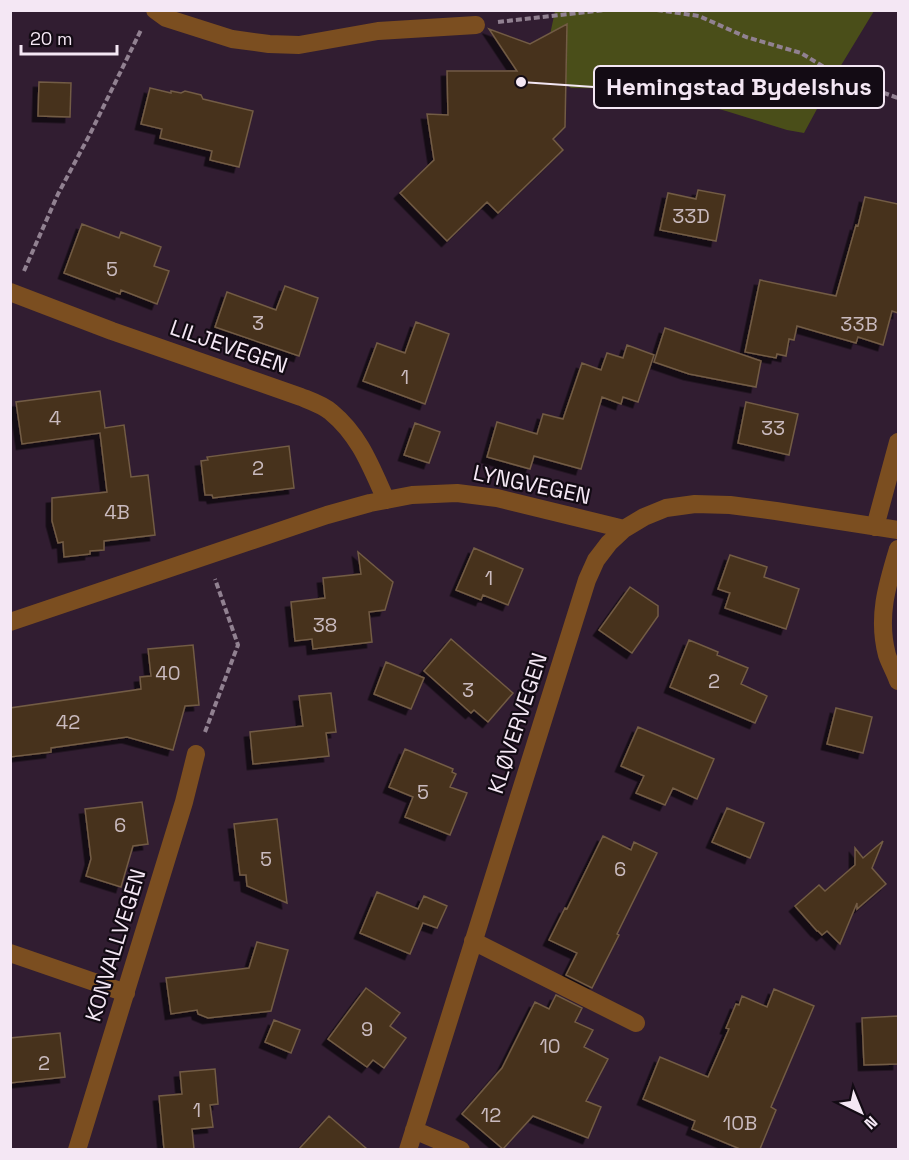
<svg xmlns="http://www.w3.org/2000/svg" width="909" height="1160" font-family="'Space Grotesk',sans-serif">
<style>
.green{fill:#4a4e19}
.building{fill:#47321c;stroke:#725b44;stroke-width:1.5;filter:url(#shadow)}
.lines{fill:none;stroke-linecap:round;stroke-linejoin:round}
.path{stroke:#918191;stroke-width:4;stroke-dasharray:6 3;stroke-linecap:butt}
.minor{stroke:#7b4e20;stroke-width:18}
.labels{text-anchor:middle;dominant-baseline:central;stroke-width:4.5;stroke-linejoin:round;paint-order:stroke}
.number-label{font-size:20px;fill:#c9babe}
.street-label{font-size:22px;fill:#f4e7f4;stroke:#130b14}
.leader{fill:none;stroke:#f4e7f4;stroke-width:2}
.callout-dot{fill:#f4e7f4;stroke:#130b14;stroke-width:2}
.callout{fill:#130b14;stroke:#f4e7f4;stroke-width:2}
.callout-label{font-size:24px;text-anchor:middle;font-weight:bold;fill:#f4e7f4}
</style>
<defs>
<filter id="shadow"><feDropShadow dx="-5.5" dy="5.5" stdDeviation="0" flood-color="#0009"/></filter>
</defs>
<rect width="100%" height="100%" fill="#311d31"/>
<path class="green" d="M555,11H874L837,72L804,133L787,130L726,111L648,89L571,88L543,68Z"/>
<path class="building" d="M567,24L565,127L553,139L563,150L498,213L487,202L447,241L400,193L434,160L427,114L448,115L447,71H517L489,29L530,44Z
M39,82L71,83L70,117L38,116Z
M150,88L171,93V91L181,93L185,91L201,95L203,99L253,111L239,167L210,160L212,151L160,138L162,129L141,124Z
M698,190L725,195L716,241L660,230L668,193L696,199Z
M865,197L898,204V313L892,311L883,345L858,337L856,343L797,326L794,340L789,339L786,356L777,354L776,358L745,352L760,280L836,296L856,225L858,226Z
M82,224L119,238L121,232L161,247L154,266L169,271L157,304L121,290L120,294L64,273Z
M285,286L318,298L299,356L215,327L227,292L276,310Z
M416,322L449,334L425,404L363,381L377,343L405,353Z
M665,328L761,361L756,387L689,374L654,362Z
M627,345L654,355L638,402L623,397L621,404L602,397L581,469L534,456L530,469L487,457L497,422L537,434L543,414L563,419L582,363L601,370L607,353L623,358Z
M100,391L105,428L124,425L131,477L148,475L155,535L104,541V550L90,551V554L64,557L63,542L58,543L52,521V498L107,492L100,433L22,444L16,402Z
M746,402L798,414L789,455L738,443Z
M415,423L440,432L429,463L404,455Z
M289,446L294,488L213,498L212,495H205L201,461L208,460L207,457Z
M474,548L523,569L508,605L483,595L481,600L456,590Z
M358,552L393,582L385,610L369,612L372,642L313,649L312,639L295,641L291,602L325,598L323,578L361,574Z
M730,555L767,567L764,577L799,589L786,629L725,608L730,593L718,589Z
M630,587L658,606V616L632,653L599,630Z
M451,639L513,693L488,722L474,710L471,713L424,671Z
M689,640L718,652L717,655L748,668L741,684L767,696L755,723L670,687Z
M193,645L199,705L185,706L173,750L127,737L51,748V752L10,757V708L141,689L140,677L151,676L148,649Z
M386,662L424,678L411,709L374,694Z
M331,693L336,732L326,733L329,756L253,764L250,732L303,726L299,696Z
M836,708L872,717L863,753L827,744Z
M638,727L714,759L697,799L673,788L665,805L636,793L644,776L621,766Z
M405,749L453,769L452,772L456,774L450,787L467,793L450,835L405,817L413,797L389,787Z
M142,802L148,844L133,846L121,887L86,876L91,859L85,809Z
M727,808L764,823L750,858L712,842Z
M277,819L287,903L247,886L246,875H240L234,824Z
M603,836L631,850L634,842L657,853L617,934L619,935L592,988L566,975L577,953L549,940L565,908L567,909Z
M883,841L872,868L886,884L857,909V903L840,944L827,931L822,935L818,931H817L795,906L819,885L825,891L855,865V848L863,858Z
M377,892L418,909L424,896L447,906L437,928L423,923L410,954L360,933Z
M257,942L288,950L271,1011L208,1018L198,1014L197,1010L171,1014L166,978L249,968Z
M366,988L400,1013L390,1026L406,1038L384,1068L373,1060L367,1067L328,1039Z
M774,989L814,1006L771,1107L776,1110L760,1149H740L692,1129L695,1121L643,1099L660,1057L708,1077L729,1029L726,1028L736,1004L739,1005L742,996L767,1007Z
M556,995L582,1008L575,1022L593,1030L584,1047L608,1059L586,1101L601,1107L588,1138L533,1116L503,1149L462,1114L502,1068L535,1002L549,1009Z
M898,1016V1064L864,1065L862,1018Z
M274,1020L300,1030L291,1053L265,1042Z
M60,1033L65,1077L10,1083V1038Z
M215,1069L218,1104L210,1105L213,1127L192,1129L194,1149H164L159,1096L182,1094L180,1072Z
M329,1116L367,1149H299Z"/>
<g class="lines">
<path class="path" d="M657,10L699,16L746,37L801,53L842,78L898,98
M498,22L605,10
M24,271L58,194L90,134L141,30
M205,732L238,645L215,579"/>
<path class="minor" d="M155,10L166,18L232,39L269,44L299,45L378,31L476,25
M10,292L112,331L301,397C311,401 323,405 331,412C360,436 371,467 386,500
M875,527L898,442
M898,549C887,585 877,617 887,655C890,664 895,672 898,681
M10,622L327,515L370,503L412,495L457,493L497,498L624,529
M473,941L636,1023
M10,953L126,993
M414,1130L461,1150
M77,1150L184,802L196,754
M408,1150L587,580L596,560L609,543L624,529L644,517L666,508L695,504L730,505L776,511L898,530"/>
</g>
<g class="labels">
<g class="number-label">
<text x="691" y="216">33D</text>
<text x="112" y="269">5</text>
<text x="258" y="323">3</text>
<text x="859" y="324">33B</text>
<text x="405" y="377">1</text>
<text x="55" y="418">4</text>
<text x="773" y="428">33</text>
<text x="258" y="468">2</text>
<text x="117" y="512">4B</text>
<text x="489" y="578">1</text>
<text x="325" y="625">38</text>
<text x="168" y="673">40</text>
<text x="714" y="681">2</text>
<text x="468" y="690">3</text>
<text x="68" y="722">42</text>
<text x="423" y="792">5</text>
<text x="120" y="825">6</text>
<text x="266" y="859">5</text>
<text x="620" y="869">6</text>
<text x="367" y="1029">9</text>
<text x="550" y="1046">10</text>
<text x="44" y="1063">2</text>
<text x="197" y="1110">1</text>
<text x="491" y="1115">12</text>
<text x="740" y="1123">10B</text>
</g>
<g class="street-label">
<text transform="translate(229 346) rotate(19)">LILJEVEGEN</text>
<text transform="translate(532 484) rotate(12)">LYNGVEGEN</text>
<text transform="translate(517 723) rotate(-72)">KLØVERVEGEN</text>
<text transform="translate(115 945) rotate(-73)">KONVALLVEGEN</text>
</g>
</g>
<path class="leader" d="M521 82L594 87"/>
<circle class="callout-dot" cx="521" cy="82" r="6"/>
<rect class="callout" x="594" y="66" width="290" height="42" rx="6"/>
<g class="callout-label">
<text x="739" y="95">Hemingstad Bydelshus</text>
</g>
<rect width="909" height="1160" fill="none" stroke="#f4e7f4" stroke-width="24"/>
<g transform="translate(861 1112) rotate(137)" stroke="#130b14" stroke-width="4.5" paint-order="stroke">
<path d="M0-4.5L10 22L0 15L-10 22Z" fill="#f4e7f4"/>
<text y="-9" font-size="16" font-weight="bold" text-anchor="middle" fill="#f4e7f4">N</text>
</g>
<path d="M21 45v9h96v-9" fill="none" stroke="#f4e7f4" stroke-width="3"/>
<text x="30" y="45" font-size="18" fill="#f4e7f4" stroke="#130b14" stroke-width="4.5" paint-order="stroke">20 m</text>
</svg>
